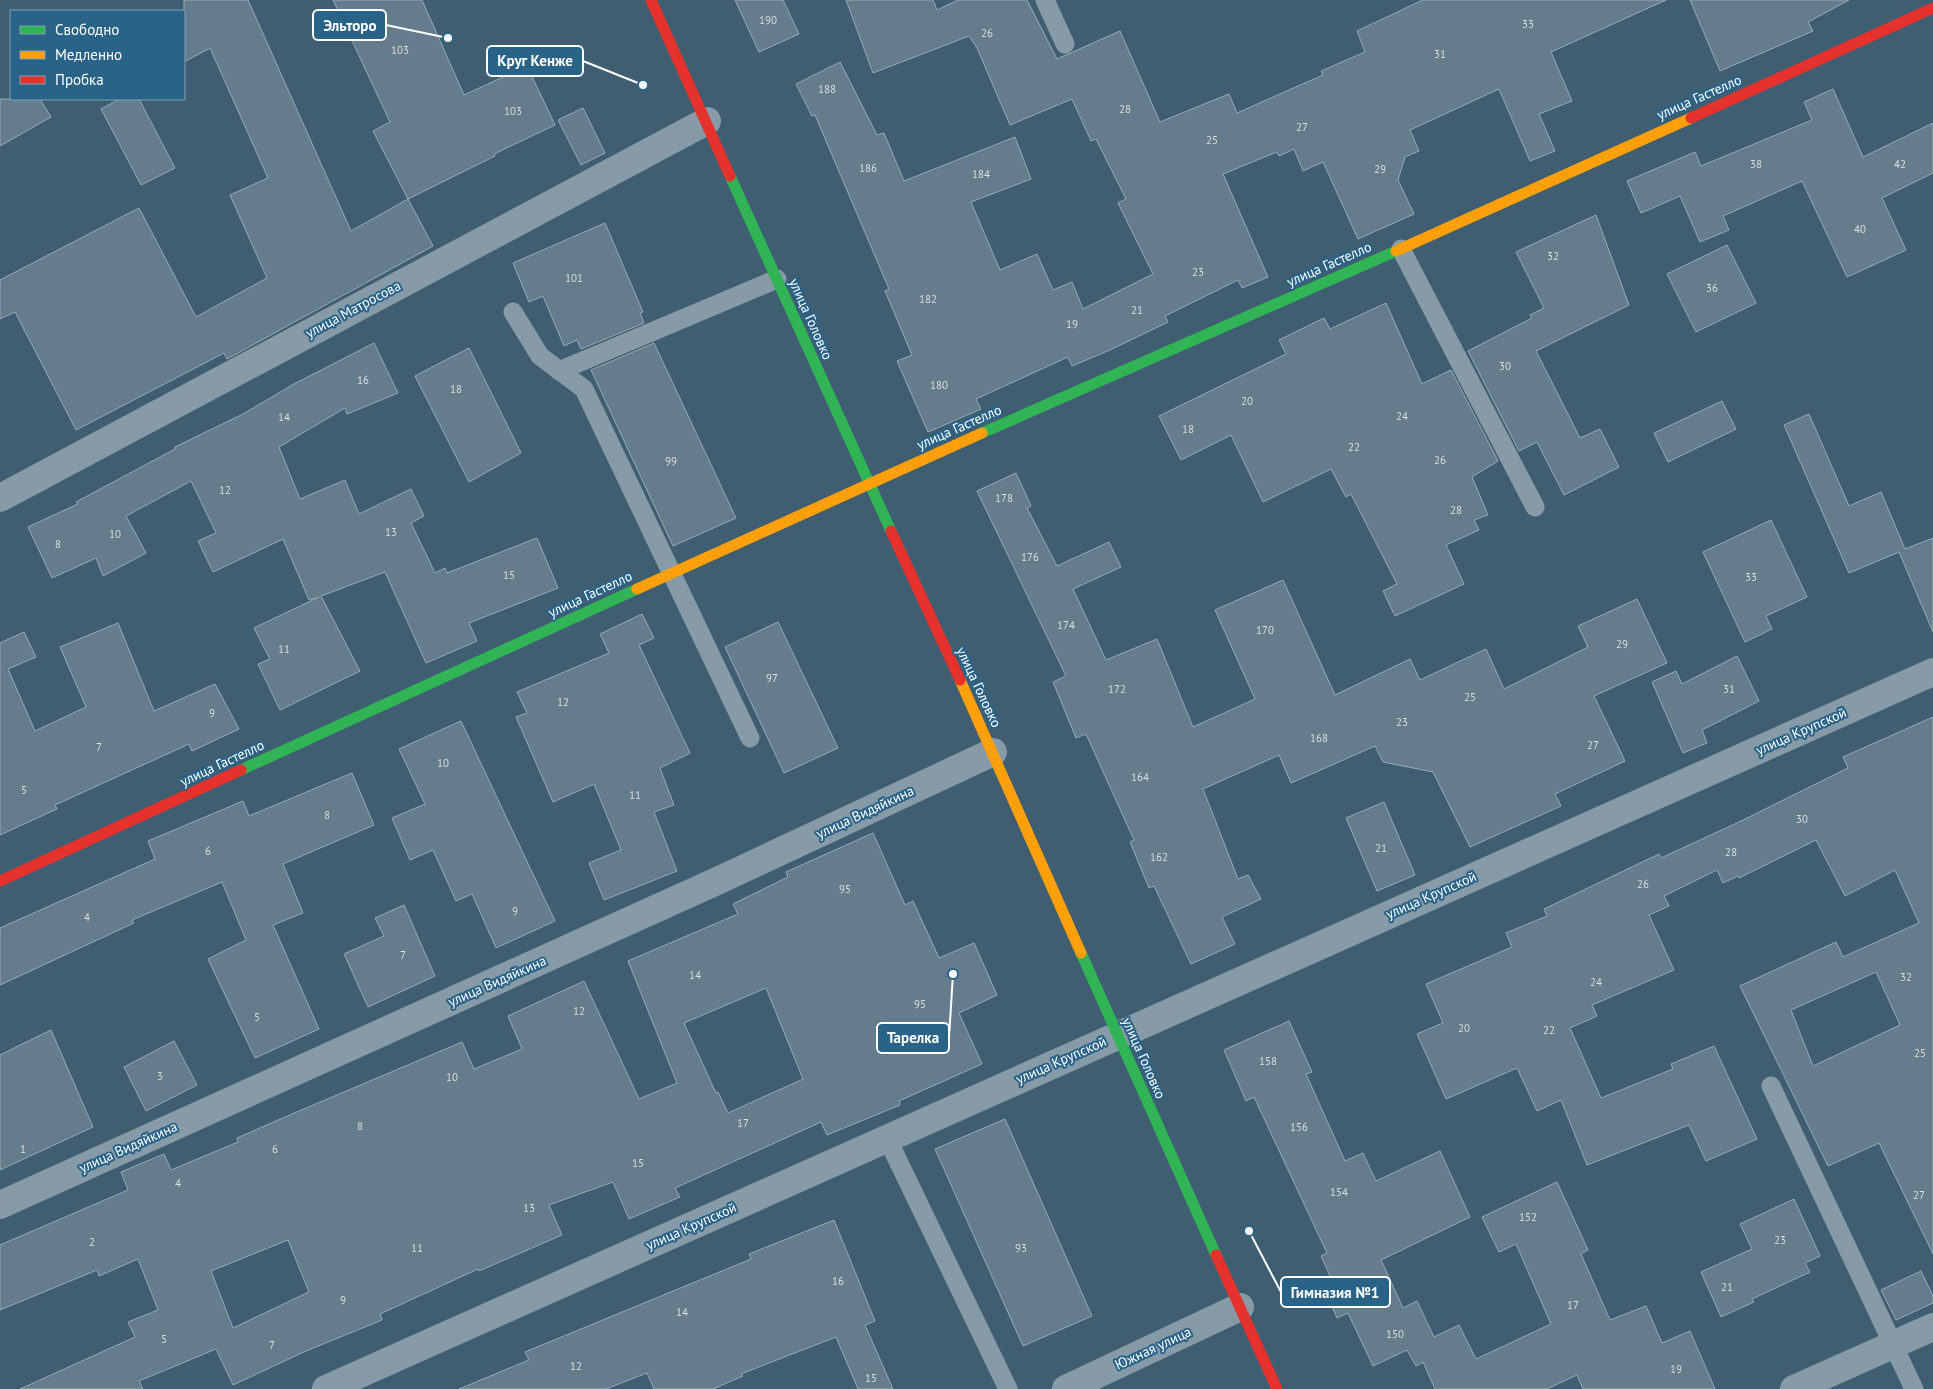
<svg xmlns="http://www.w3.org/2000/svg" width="1933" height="1389" font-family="'PT Sans',sans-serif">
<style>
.building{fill:#647c8b;stroke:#99aab5;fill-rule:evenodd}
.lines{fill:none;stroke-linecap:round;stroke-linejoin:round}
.lane{stroke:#869aa7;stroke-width:19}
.street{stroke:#869aa7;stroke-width:28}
.fast{stroke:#30b455;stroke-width:11}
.slow{stroke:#ff9f0a;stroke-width:11}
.jam{stroke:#e5322d;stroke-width:11}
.labels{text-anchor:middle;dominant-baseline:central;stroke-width:4;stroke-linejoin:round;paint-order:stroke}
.number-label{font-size:11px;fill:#d8dee2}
.street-label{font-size:14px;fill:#fff;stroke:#296387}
.leader{fill:none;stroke:#fff;stroke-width:2}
.callout-dot{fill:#fff;stroke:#296387;stroke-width:2}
.callout{fill:#296387;stroke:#fff;stroke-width:2}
.callout-label{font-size:15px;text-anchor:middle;font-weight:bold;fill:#fff}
</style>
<rect width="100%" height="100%" fill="#3f5e71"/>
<path class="building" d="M184,0H248L351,231L408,199L433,246L227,359L224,353L76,430L15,312L0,319V280L139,208L196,317L267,278L230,195L268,178L210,48L184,62Z
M333,0H422L464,95L527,66L555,125L494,154L495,156L408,199L373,131L390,122Z
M735,0H783L799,34L759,52Z
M846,0H933L937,10L958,0H1027L1057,59L1120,31L1160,122L1229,94L1237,113L1323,75L1321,71L1365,52L1357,31L1423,0H1666L1551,52L1572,101L1539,114L1555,151L1530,161L1499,89L1410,130L1419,151L1405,157L1398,180L1414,214L1358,239L1323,162L1303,171L1294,149L1279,156L1277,152L1223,174L1268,277L1242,288L1238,280L1165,316L1168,322L1110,350L1072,366L1068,357L976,399L981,409L928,432L897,361L912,355L885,291L889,289L815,115L812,116L796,84L840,62L877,135L884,133L904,181L1015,137L1031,179L971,202L1000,270L1037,254L1053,290L1072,282L1083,309L1153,274L1118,203L1126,199L1096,139L1091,141L1072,99L1010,125L977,48L969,36L873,73Z
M1690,0H1849L1808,22L1813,31L1720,71Z
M1833,89L1863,157L1933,123V173L1882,198L1906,250L1847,277L1802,181L1723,216L1729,230L1700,242L1680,196L1641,213L1627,181L1695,152L1701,166L1812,120L1804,102Z
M0,99H40L51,117L0,146Z
M120,99H139L175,168L141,185L101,109Z
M583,108L605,153L581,165L558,120Z
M1596,215L1629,305L1536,351L1580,438L1600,429L1619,467L1564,495L1537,442L1519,451L1468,351L1532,318L1530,315L1544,308L1516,252Z
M605,223L643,312L640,313L644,323L581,349L577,340L564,346L543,296L529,302L513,263Z
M1727,245L1756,303L1696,332L1667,274Z
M1386,303L1422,384L1451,370L1498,461L1472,477L1488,515L1474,520L1479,530L1446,545L1464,584L1395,616L1383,591L1397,584L1351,494L1346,497L1331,469L1263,502L1231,435L1181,460L1159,416L1286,354L1279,340L1324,318L1330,329Z
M374,343L398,393L347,414L345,408L279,447L300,499L345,480L359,514L411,489L424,516L411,523L435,573L445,568L447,573L537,538L558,588L469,623L477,641L426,663L385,572L321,596L360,671L280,710L258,664L270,659L254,628L319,597L309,600L283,539L213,572L198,541L216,533L191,481L126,516L146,553L103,576L96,558L52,578L28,527L78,504L76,502L175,449V447L243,414L294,384Z
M654,343L736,518L673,546L591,370Z
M469,348L521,453L469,482L415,376Z
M1722,401L1736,429L1668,462L1654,433Z
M1809,414L1849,506L1881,492L1905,549L1933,538V632L1899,552L1849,573L1784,425Z
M1016,473L1031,506L1027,508L1057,566L1109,542L1121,567L1073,589L1106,660L1157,639L1193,727L1255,699L1215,610L1283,580L1335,695L1410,659L1420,680L1486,649L1504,689L1588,647L1578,626L1637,599L1667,663L1594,696L1625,761L1555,794L1561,806L1470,847L1433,772L1383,762L1375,746L1291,783L1279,755L1203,789L1238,879L1248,875L1261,899L1222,917L1235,944L1191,964L1154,886L1149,888L1130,842L1134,840L1086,734L1076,738L1053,682L1066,676L977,491Z
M1771,520L1807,597L1766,616L1772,629L1745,642L1703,552Z
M642,614L654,638L639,645L690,753L660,768L674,805L654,812L677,871L604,900L589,863L621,850L594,784L553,802L516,717L527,713L517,692L609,653L600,634Z
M778,622L838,748L784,773L725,647Z
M118,623L154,711L215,684L239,729L192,751L189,744L55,805L57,809L0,835V643L24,632L36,657L8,669L35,731L86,707L60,647Z
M1737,656L1759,701L1702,730L1707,743L1683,753L1652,682L1676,671L1682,684Z
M1933,717V1254L1879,1143L1828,1166L1740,986L1836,942L1843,957L1919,923L1895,870L1845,896L1816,840L1739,878L1738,876L1723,883L1717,870L1664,896L1669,906L1649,915L1674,970L1592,1005L1597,1016L1570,1028L1601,1098L1673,1069L1671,1064L1714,1046L1757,1139L1706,1161L1689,1125L1587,1165L1561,1100L1537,1111L1517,1068L1446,1099L1417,1034L1443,1023L1426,984L1512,947L1506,933L1547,916L1544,909L1659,854L1661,858L1739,822L1848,768L1843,757ZM1876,972L1900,1025L1813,1066L1791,1010Z
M461,721L555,921L496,948L472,894L456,901L433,850L410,860L392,818L425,804L399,749Z
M352,773L374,825L283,864L303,913L273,925L319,1029L255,1058L208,959L246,940L222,882L132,920L134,923L0,985V928L155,859L148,841L243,801L249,816Z
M1384,802L1415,875L1377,891L1346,818Z
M873,833L905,905L913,901L939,958L974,943L997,995L959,1013L982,1064L899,1101L900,1105L827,1135L821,1122L675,1188L680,1197L629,1219L613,1182L549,1205L562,1235L479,1271L478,1269L380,1314L382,1320L306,1351L233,1385L216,1349L139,1381L143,1389H20L135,1337L128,1322L158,1310L138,1259L99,1276L97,1270L0,1310V1245L128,1190L121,1172L164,1154L171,1170L238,1142L237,1138L292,1114L462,1042L474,1069L522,1049L508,1016L584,981L639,1099L677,1083L628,961L738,914L733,904L788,877L786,872ZM766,988L803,1079L728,1113L718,1092L716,1093L684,1023ZM288,1240L309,1292L233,1328L211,1271Z
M404,905L435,976L368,1007L344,954L384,936L375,918Z
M1289,1021L1312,1072L1306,1074L1345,1161L1363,1153L1376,1181L1440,1151L1470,1217L1381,1260L1403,1308L1417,1301L1434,1337L1459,1325L1476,1359L1551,1324L1516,1244L1499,1252L1482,1217L1557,1182L1588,1250L1581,1254L1610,1320L1646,1306L1662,1343L1690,1331L1715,1389H1583L1577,1375L1547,1389H1435L1423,1362L1416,1366L1407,1350L1373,1366L1348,1313L1337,1318L1322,1284L1332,1280L1321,1256L1327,1253L1254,1097L1246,1101L1224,1050Z
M51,1030L93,1127L0,1170V1055Z
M174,1041L197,1085L146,1111L124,1067Z
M1005,1119L1092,1316L1023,1346L935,1149Z
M1794,1199L1820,1256L1805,1263L1810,1272L1752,1299L1754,1302L1721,1317L1701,1272L1752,1249L1740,1224Z
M834,1220L875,1321L865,1325L893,1389H858L836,1337L741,1374L743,1376L713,1389H654L647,1373L606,1389H459L529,1360L525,1352L751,1259L749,1254Z
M1921,1271L1933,1296V1303L1896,1320L1881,1290Z"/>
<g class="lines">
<path class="lane" d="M1045,0L1065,44
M1401,249L1535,507
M513,312L540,356L584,389L750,738
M559,371L777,279
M1771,1086L1914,1389
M887,1138L1008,1389"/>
<path class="street" d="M0,498L707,121
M0,1205L715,882L993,752
M326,1389L1933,672
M1066,1389L1240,1307
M1794,1389L1933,1327"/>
<path class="fast" d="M730,176L891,531
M982,433L1396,251
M241,770L637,589
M1081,953L1216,1255"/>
<path class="slow" d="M1396,251L1691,118
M637,589L982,433
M960,680L1081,953"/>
<path class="jam" d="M651,0L730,176
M1691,118L1933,8
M891,531L960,680
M0,881L241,770
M1216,1255L1277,1389"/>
</g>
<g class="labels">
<g class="number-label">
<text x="768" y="20">190</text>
<text x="1528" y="24">33</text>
<text x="987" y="33">26</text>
<text x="400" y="50">103</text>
<text x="1440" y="54">31</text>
<text x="827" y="89">188</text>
<text x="1125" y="109">28</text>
<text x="513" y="111">103</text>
<text x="1302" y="127">27</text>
<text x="1212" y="140">25</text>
<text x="1756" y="164">38</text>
<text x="1900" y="164">42</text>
<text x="868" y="168">186</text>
<text x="1380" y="169">29</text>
<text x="981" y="174">184</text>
<text x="1860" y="229">40</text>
<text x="1553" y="256">32</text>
<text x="1198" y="272">23</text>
<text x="574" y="278">101</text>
<text x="1712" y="288">36</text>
<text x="928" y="299">182</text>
<text x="1137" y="310">21</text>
<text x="1072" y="324">19</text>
<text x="1505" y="366">30</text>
<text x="363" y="380">16</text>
<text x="939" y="385">180</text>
<text x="456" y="389">18</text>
<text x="1247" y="401">20</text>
<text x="1402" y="416">24</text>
<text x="284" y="417">14</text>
<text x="1188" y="429">18</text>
<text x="1354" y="447">22</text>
<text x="1440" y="460">26</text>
<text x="671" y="461">99</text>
<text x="225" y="490">12</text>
<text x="1004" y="498">178</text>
<text x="1456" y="510">28</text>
<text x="391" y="532">13</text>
<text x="115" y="534">10</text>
<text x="58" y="544">8</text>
<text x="1030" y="557">176</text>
<text x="509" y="575">15</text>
<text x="1751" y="577">33</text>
<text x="1066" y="625">174</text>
<text x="1265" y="630">170</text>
<text x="1622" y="644">29</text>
<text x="284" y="649">11</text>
<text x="772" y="678">97</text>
<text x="1117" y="689">172</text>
<text x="1729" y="689">31</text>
<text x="1470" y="697">25</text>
<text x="563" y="702">12</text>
<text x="212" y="713">9</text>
<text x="1402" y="722">23</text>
<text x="1319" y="738">168</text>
<text x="1593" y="745">27</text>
<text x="99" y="747">7</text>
<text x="443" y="763">10</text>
<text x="1140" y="777">164</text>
<text x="24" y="790">5</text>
<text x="635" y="795">11</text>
<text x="327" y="815">8</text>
<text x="1802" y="819">30</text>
<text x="1381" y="848">21</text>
<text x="208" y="851">6</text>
<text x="1731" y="852">28</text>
<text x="1159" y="857">162</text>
<text x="1643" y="884">26</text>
<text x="845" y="889">95</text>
<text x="515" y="911">9</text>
<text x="87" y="917">4</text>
<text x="403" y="955">7</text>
<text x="695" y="975">14</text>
<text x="1906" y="977">32</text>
<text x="1596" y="982">24</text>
<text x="920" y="1004">95</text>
<text x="579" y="1011">12</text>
<text x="257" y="1017">5</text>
<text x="1464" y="1028">20</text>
<text x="1549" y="1030">22</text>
<text x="1920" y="1053">25</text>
<text x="1268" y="1061">158</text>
<text x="160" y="1076">3</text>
<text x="452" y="1077">10</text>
<text x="743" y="1123">17</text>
<text x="360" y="1126">8</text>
<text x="1299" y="1127">156</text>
<text x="23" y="1149">1</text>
<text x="275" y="1149">6</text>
<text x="638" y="1163">15</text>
<text x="178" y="1183">4</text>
<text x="1339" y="1192">154</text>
<text x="1919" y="1195">27</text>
<text x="529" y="1208">13</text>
<text x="1528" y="1217">152</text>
<text x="1780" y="1240">23</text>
<text x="92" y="1242">2</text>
<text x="417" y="1248">11</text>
<text x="1021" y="1248">93</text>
<text x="838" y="1281">16</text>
<text x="1727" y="1287">21</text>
<text x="343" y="1300">9</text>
<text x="1573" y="1305">17</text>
<text x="682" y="1312">14</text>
<text x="1395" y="1334">150</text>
<text x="164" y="1339">5</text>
<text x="272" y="1345">7</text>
<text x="576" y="1366">12</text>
<text x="1676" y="1369">19</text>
<text x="871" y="1378">15</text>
</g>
<g class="street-label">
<text transform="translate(1699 97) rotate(-24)">улица Гастелло</text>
<text transform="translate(1329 264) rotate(-24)">улица Гастелло</text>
<text transform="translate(353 309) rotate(-28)">улица Матросова</text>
<text transform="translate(811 319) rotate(66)">улица Головко</text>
<text transform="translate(959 427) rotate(-24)">улица Гастелло</text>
<text transform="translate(590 594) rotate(-25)">улица Гастелло</text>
<text transform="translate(979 687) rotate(65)">улица Головко</text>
<text transform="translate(1801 731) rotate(-24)">улица Крупской</text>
<text transform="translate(222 763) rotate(-25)">улица Гастелло</text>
<text transform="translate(865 812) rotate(-25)">улица Видяйкина</text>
<text transform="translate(1431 895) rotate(-24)">улица Крупской</text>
<text transform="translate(497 981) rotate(-24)">улица Видяйкина</text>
<text transform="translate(1144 1058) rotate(66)">улица Головко</text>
<text transform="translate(1061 1060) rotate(-24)">улица Крупской</text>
<text transform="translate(128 1147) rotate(-24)">улица Видяйкина</text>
<text transform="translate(691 1226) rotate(-24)">улица Крупской</text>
<text transform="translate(1153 1348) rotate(-25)">Южная улица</text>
</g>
</g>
<path class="leader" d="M448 38L386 25M643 85L583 61M953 974L949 1038M1249 1231L1281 1292"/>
<g class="callout-dot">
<circle cx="448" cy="38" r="5"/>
<circle cx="643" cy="85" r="5"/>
<circle cx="953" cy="974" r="5"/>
<circle cx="1249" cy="1231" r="5"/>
</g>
<g class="callout">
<rect x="313" y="10" width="73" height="30" rx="5"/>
<rect x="487" y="46" width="96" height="30" rx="5"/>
<rect x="877" y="1023" width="72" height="30" rx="5"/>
<rect x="1281" y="1277" width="109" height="30" rx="5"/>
</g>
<g class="callout-label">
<text x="350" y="31">Эльторо</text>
<text x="535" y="66">Круг Кенже</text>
<text x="913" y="1043">Тарелка</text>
<text x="1335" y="1298">Гимназия №1</text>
</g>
<rect x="10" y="10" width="175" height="90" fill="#296387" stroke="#7fa1b7"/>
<rect x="20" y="26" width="25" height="8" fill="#30b455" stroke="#7fa1b7"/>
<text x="55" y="35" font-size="15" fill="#ffffff">Свободно</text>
<rect x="20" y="51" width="25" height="8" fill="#ff9f0a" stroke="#7fa1b7"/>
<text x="55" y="60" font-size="15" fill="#ffffff">Медленно</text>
<rect x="20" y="76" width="25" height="8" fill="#e5322d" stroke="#7fa1b7"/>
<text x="55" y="85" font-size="15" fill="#ffffff">Пробка</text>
</svg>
